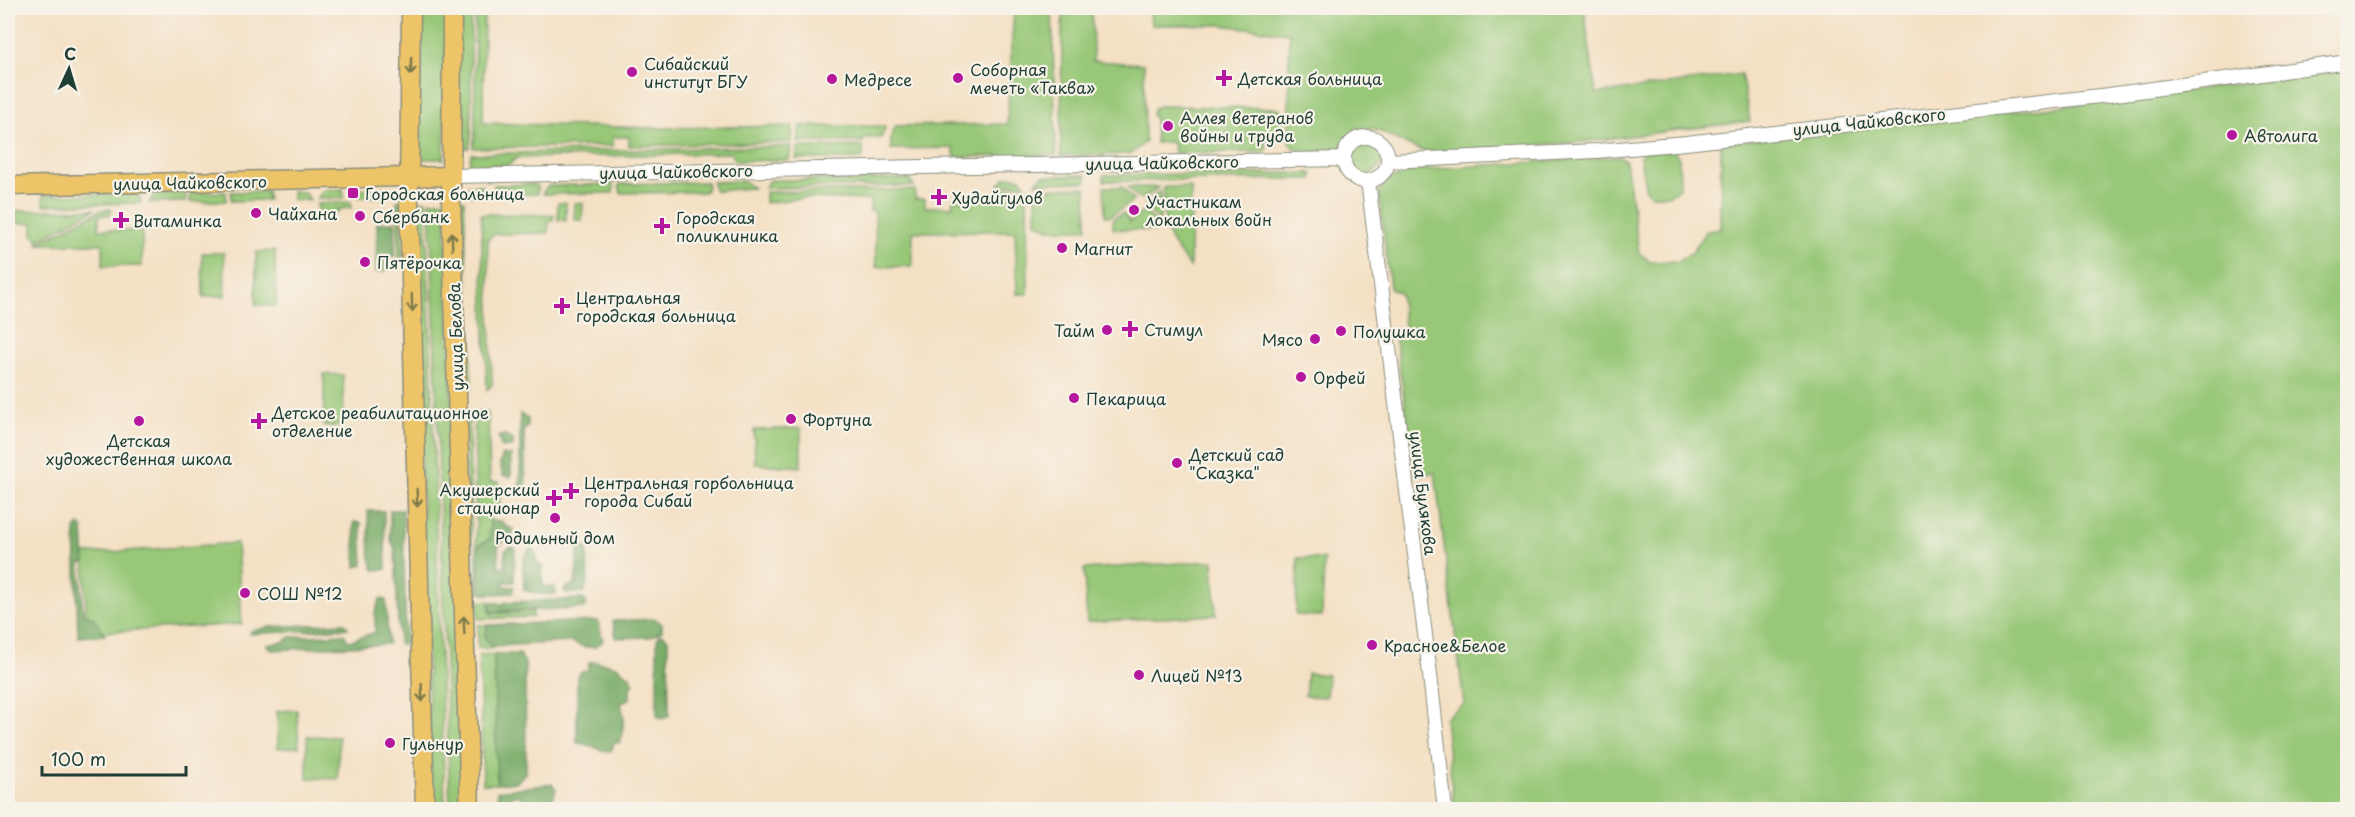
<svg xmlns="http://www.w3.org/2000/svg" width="2355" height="817" font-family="'Playpen Sans',sans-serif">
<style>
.green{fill:#97c777;stroke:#5b8256;stroke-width:1.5}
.forest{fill:#79ac68;stroke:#4c744e;stroke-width:1.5}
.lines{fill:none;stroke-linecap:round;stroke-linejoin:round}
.minor-casing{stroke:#8a8e7c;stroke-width:16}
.major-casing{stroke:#8a8e7c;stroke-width:21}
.minor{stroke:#fff;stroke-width:14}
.major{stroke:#eec469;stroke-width:18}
.oneway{stroke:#7c7a4c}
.poi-dot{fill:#b5179e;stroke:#f7f3e8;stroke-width:2}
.labels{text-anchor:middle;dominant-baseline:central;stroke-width:4.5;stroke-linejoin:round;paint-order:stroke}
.poi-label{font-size:16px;fill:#1f3d34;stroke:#f7f3e8;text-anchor:start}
.street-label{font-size:16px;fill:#1f3d34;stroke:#f7f3e8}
</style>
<rect width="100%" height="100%" fill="#f7f3e8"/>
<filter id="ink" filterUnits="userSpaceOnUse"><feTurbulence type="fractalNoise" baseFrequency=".0167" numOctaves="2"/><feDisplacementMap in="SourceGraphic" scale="12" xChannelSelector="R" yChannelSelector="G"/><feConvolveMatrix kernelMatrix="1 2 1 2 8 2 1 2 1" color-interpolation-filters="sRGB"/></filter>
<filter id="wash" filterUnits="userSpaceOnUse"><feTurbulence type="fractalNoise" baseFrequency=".008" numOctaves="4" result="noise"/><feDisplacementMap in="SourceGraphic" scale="24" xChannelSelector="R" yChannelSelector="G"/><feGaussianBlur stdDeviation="1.35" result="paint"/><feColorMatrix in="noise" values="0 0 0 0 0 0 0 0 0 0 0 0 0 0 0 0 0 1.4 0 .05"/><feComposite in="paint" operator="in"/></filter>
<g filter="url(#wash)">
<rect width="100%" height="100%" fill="#f4e0c4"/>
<path class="green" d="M417,8H447L444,159H416Z
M457,8H471V136L469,148H455Z
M475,8H484L483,123L655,128L793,126L792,142L629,146V137H613V146L473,148L475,133Z
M1014,8H1052L1056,155L955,157L953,148L891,149V137L896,126L1007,124Z
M1065,8H1092L1093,61L1144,64L1145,142L1131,154L1061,156L1062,24Z
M1150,8H1584L1596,94L1741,74L1750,121L1582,142L1434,152C1428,151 1420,151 1415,148C1391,140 1383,126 1355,129L1341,149L1334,152H1302L1294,149L1289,142V33L1220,25H1151Z
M2347,69V809H1454L1445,718L1464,704L1435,473L1415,475L1395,335L1405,332L1400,293L1390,288L1379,192L1389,180L1415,170L1619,156L1626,161L1639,253L1651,262L1678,261L1693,252L1705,232L1720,228L1721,143L2127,99Z
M1159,106L1279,108L1282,112L1283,137L1282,139L1266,140V150L1263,152L1174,153L1173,142L1156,143L1155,120L1152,115L1154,108Z
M800,126H884L885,128L881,138H864L863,142H798Z
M1350 158a16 16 0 1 1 32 0a16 16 0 1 1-32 0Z
M791,146L789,160L735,161L732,153L516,158L509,165L469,166L471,154Z
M863,146V157L861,159H796L798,147Z
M1674,150L1679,159L1680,187L1670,195H1650L1645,187L1640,156L1644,152Z
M1312,173V179L1104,181V175Z
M1086,175V182L1036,183L1042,176Z
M1010,176L1021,178L1025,184L999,185L1004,178Z
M909,179L914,186L765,188L769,180Z
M743,181L753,188L715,191L712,182Z
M707,182L708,186L705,192L621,193L619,186L621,184Z
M536,184L538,188L537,194L495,195L492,191L495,185Z
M612,184L614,186L613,193L543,194V192L548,186Z
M481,185L485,195H468V186Z
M1086,187L1087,228L1084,229H1049L1036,222V189Z
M1104,187H1122L1134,200L1111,216H1105Z
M1128,187H1159L1144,198H1138Z
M1164,187H1191L1190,267C1163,233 1164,230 1164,187Z
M386,188L392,190L387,197H359V189Z
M997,188H1027L1028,294H1017L1015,231L913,232L912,266L876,267L875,212L870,211V200L804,198L765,203V192L915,190V199H925V207H952L953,200L997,199Z
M343,189L344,198L317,199L324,190Z
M267,191L268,200L231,201V192Z
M292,191L304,192L310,200H292Z
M1160,191V222L1146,207V202Z
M226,192V201L190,202V193Z
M185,193L186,202L149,203L155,194Z
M136,194L140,197L141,203L44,205L43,195Z
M457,200H464L468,294H461Z
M397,201H401L403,258L399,257Z
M426,201L445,809H432L413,202Z
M430,201H445L465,809H450Z
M351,202V208L338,209V213H331L322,218L319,216L317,204Z
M558,203H566V221L558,220Z
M575,203H583L582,220H574Z
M95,209L38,240L33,236V223H18V217H8V211Z
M111,209V214L99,216V229L142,231V266H103V244H37L101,210Z
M1144,211L1159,226L1158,231L1113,229V219L1123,213L1130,222Z
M481,214L554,215L553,220L549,221L548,233L495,234L488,239L492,385L487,390Z
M275,251L276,306L256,305V252Z
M202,253H224L225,296L203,297Z
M469,321L472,387L464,384L461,322Z
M324,374L343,375L344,426H324Z
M488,411L490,482H499L500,511L490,512V539L479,545V592L477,594L474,413Z
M469,413L472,593L468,591L465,418Z
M801,428V467L755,464L754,430Z
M237,543L242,624L87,633L84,554Z
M1298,558L1324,559L1322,616L1296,615Z
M1213,561L1216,615L1087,622L1084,569Z
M489,601L490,613L533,612V617L478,619L477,602Z
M478,625H488L485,637L494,648H478Z
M494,654L497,784H483L479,655Z
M1307,673L1328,675L1326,697L1305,696Z
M297,710L299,747L278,748L277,711Z
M307,736L339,737L338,779L307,778Z"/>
<path class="forest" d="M395,222V256L385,257V272H376L377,223Z
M520,414L528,419V427L524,429L526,491L520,490Z
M504,435L513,440V446L502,448L498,437Z
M503,455H511V477L503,476L500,463Z
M390,510H403L406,644H399L395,550L390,537Z
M368,511H384L386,569L374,570L370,558Z
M494,521H502L507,527L513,529V535L509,541H504L498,547L499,568L505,567V551L510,547L515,548L514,582H503L504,586L514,587L513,593L484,594L479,592V545L490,539V522Z
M354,522L361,523L363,565L356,567Z
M79,525L83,528L85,562L80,564L83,613L93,617L105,635L78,637L75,529Z
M579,547H587L588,581L584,592L566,593L564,591L565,588L575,584Z
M530,549L535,551L537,564L542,566L543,587H555L556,594H538L524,590L523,559Z
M380,599L386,600L388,644L272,650L267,645L283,642L291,637L344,634L348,641C358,640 365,634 375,633V613Z
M583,599L587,603L583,608L491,612V602L503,604L506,602Z
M656,619L662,624V631L650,637L616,638L613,621Z
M598,621L603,641L595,647H584L571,642L493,646L484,637L488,625Z
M344,623L348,628L250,634V631L270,627Z
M659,635H664L668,640L669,715L663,719L657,716V640Z
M494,654H520L525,663L526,772L517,782L497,784Z
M589,662C598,662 608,663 616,666C622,669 622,673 629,675L634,684L630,689V698L621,704L624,717L621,742L614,743L611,752C598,750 591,744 577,743V677L581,672L588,670Z
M552,784L556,789L553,799L541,800L536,808H522L521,795L510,797L512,809H498L497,791Z"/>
</g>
<g filter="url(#ink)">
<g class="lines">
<g class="minor-casing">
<path id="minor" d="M1344 159a22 22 0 1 1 44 0a22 22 0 1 1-44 0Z
M1389,161L1596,151L1686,143L2109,95L2348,62
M451,176L1344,159
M1368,181L1429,666L1445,810"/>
</g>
<g class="major-casing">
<path id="major" d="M411,8L409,199L425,810
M452,8L451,198L470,810
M8,186L451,176"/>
</g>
<use href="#minor" class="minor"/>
<use href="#major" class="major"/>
</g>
<defs><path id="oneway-shaft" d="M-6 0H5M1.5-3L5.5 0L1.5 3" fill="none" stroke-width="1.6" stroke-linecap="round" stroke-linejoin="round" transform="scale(1.5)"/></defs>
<g class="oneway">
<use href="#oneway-shaft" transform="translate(411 66) rotate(91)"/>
<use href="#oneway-shaft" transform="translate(452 241) rotate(-92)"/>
<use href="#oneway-shaft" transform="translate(412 303) rotate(89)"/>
<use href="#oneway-shaft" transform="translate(417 498) rotate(88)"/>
<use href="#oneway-shaft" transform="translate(464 625) rotate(-92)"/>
<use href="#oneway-shaft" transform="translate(422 693) rotate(88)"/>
</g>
</g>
<g class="poi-dot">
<circle cx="632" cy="72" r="6"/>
<circle cx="958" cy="78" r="6"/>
<path d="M1221 69h6v6h6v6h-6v6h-6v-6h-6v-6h6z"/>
<circle cx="832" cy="79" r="6"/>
<circle cx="1168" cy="126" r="6"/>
<circle cx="2232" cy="135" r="6"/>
<rect x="347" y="187" width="12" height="12" rx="3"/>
<path d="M936 188h6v6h6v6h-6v6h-6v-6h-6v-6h6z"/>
<circle cx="1134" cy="210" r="6"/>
<circle cx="256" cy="213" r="6"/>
<circle cx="360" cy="216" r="6"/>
<path d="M118 211h6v6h6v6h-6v6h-6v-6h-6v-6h6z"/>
<path d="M659 217h6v6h6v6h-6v6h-6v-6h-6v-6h6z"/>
<circle cx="1062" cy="248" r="6"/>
<circle cx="365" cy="262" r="6"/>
<path d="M559 297h6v6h6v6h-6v6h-6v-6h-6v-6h6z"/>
<path d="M1127 320h6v6h6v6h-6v6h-6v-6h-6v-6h6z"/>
<circle cx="1107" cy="330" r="6"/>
<circle cx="1341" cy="331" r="6"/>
<circle cx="1315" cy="339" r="6"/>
<circle cx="1301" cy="377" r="6"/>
<circle cx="1074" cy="398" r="6"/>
<circle cx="791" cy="419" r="6"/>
<circle cx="139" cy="421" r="6"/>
<path d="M256 412h6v6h6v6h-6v6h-6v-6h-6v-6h6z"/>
<circle cx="1177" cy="463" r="6"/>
<path d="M568 482h6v6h6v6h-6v6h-6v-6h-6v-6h6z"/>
<path d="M551 489h6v6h6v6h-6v6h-6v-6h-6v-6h6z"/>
<circle cx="555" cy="518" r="6"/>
<circle cx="245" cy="593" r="6"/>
<circle cx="1372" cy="645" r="6"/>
<circle cx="1139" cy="675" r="6"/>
<circle cx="390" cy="743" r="6"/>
</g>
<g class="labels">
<g class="poi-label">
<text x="644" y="63">Сибайский<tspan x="644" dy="18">институт БГУ</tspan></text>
<text x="970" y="69">Соборная<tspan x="970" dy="18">мечеть «Таква»</tspan></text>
<text x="1238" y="78">Детская больница</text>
<text x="844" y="79">Медресе</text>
<text x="1180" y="117">Аллея ветеранов<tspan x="1180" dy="18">войны и труда</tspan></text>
<text x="2244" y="135">Автолига</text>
<text x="365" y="193">Городская больница</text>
<text x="952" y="197">Худайгулов</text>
<text x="1146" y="201">Участникам<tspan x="1146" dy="18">локальных войн</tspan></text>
<text x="268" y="213">Чайхана</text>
<text x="372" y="216">Сбербанк</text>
<text x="676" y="217">Городская<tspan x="676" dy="18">поликлиника</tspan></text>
<text x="133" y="220">Витаминка</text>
<text x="1074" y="248">Магнит</text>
<text x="377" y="262">Пятёрочка</text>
<text x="576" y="297">Центральная<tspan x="576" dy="18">городская больница</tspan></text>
<text x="1144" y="329">Стимул</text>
<text x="1095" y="330" text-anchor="end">Тайм</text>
<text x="1353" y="331">Полушка</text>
<text x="1303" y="339" text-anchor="end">Мясо</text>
<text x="1313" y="377">Орфей</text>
<text x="1086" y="398">Пекарица</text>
<text x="272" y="412">Детское реабилитационное<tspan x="272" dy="18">отделение</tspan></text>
<text x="803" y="419">Фортуна</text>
<text x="139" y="440" text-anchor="middle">Детская<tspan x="139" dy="18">художественная школа</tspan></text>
<text x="1189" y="454">Детский сад<tspan x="1189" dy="18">"Сказка"</tspan></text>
<text x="584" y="482">Центральная горбольница<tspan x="584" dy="18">города Сибай</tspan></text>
<text x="540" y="489" text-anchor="end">Акушерский<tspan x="540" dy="18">стационар</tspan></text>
<text x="555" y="537" text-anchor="middle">Родильный дом</text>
<text x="257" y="593">СОШ №12</text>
<text x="1384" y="645">Красное&amp;Белое</text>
<text x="1151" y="675">Лицей №13</text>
<text x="402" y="743">Гульнур</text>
</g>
<g class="street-label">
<text transform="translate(1869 121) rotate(-6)">улица Чайковского</text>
<text transform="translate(1162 162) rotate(-1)">улица Чайковского</text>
<text transform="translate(676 171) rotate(-1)">улица Чайковского</text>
<text transform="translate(190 182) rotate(-1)">улица Чайковского</text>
<text transform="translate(455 337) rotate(-92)">улица Белова</text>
<text transform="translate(1424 493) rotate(83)">улица Булякова</text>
</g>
</g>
<rect width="2355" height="817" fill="none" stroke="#f7f3e8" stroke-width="30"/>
<g transform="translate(69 69) rotate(4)" stroke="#f7f3e8" stroke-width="4.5" paint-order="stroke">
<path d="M0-4.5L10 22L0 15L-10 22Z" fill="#1f3d34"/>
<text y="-9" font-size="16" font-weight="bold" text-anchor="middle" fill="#1f3d34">С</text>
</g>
<path d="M42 766v9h144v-9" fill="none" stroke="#1f3d34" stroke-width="3"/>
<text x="51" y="766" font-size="18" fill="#1f3d34" stroke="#f7f3e8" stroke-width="4.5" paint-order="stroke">100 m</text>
</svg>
